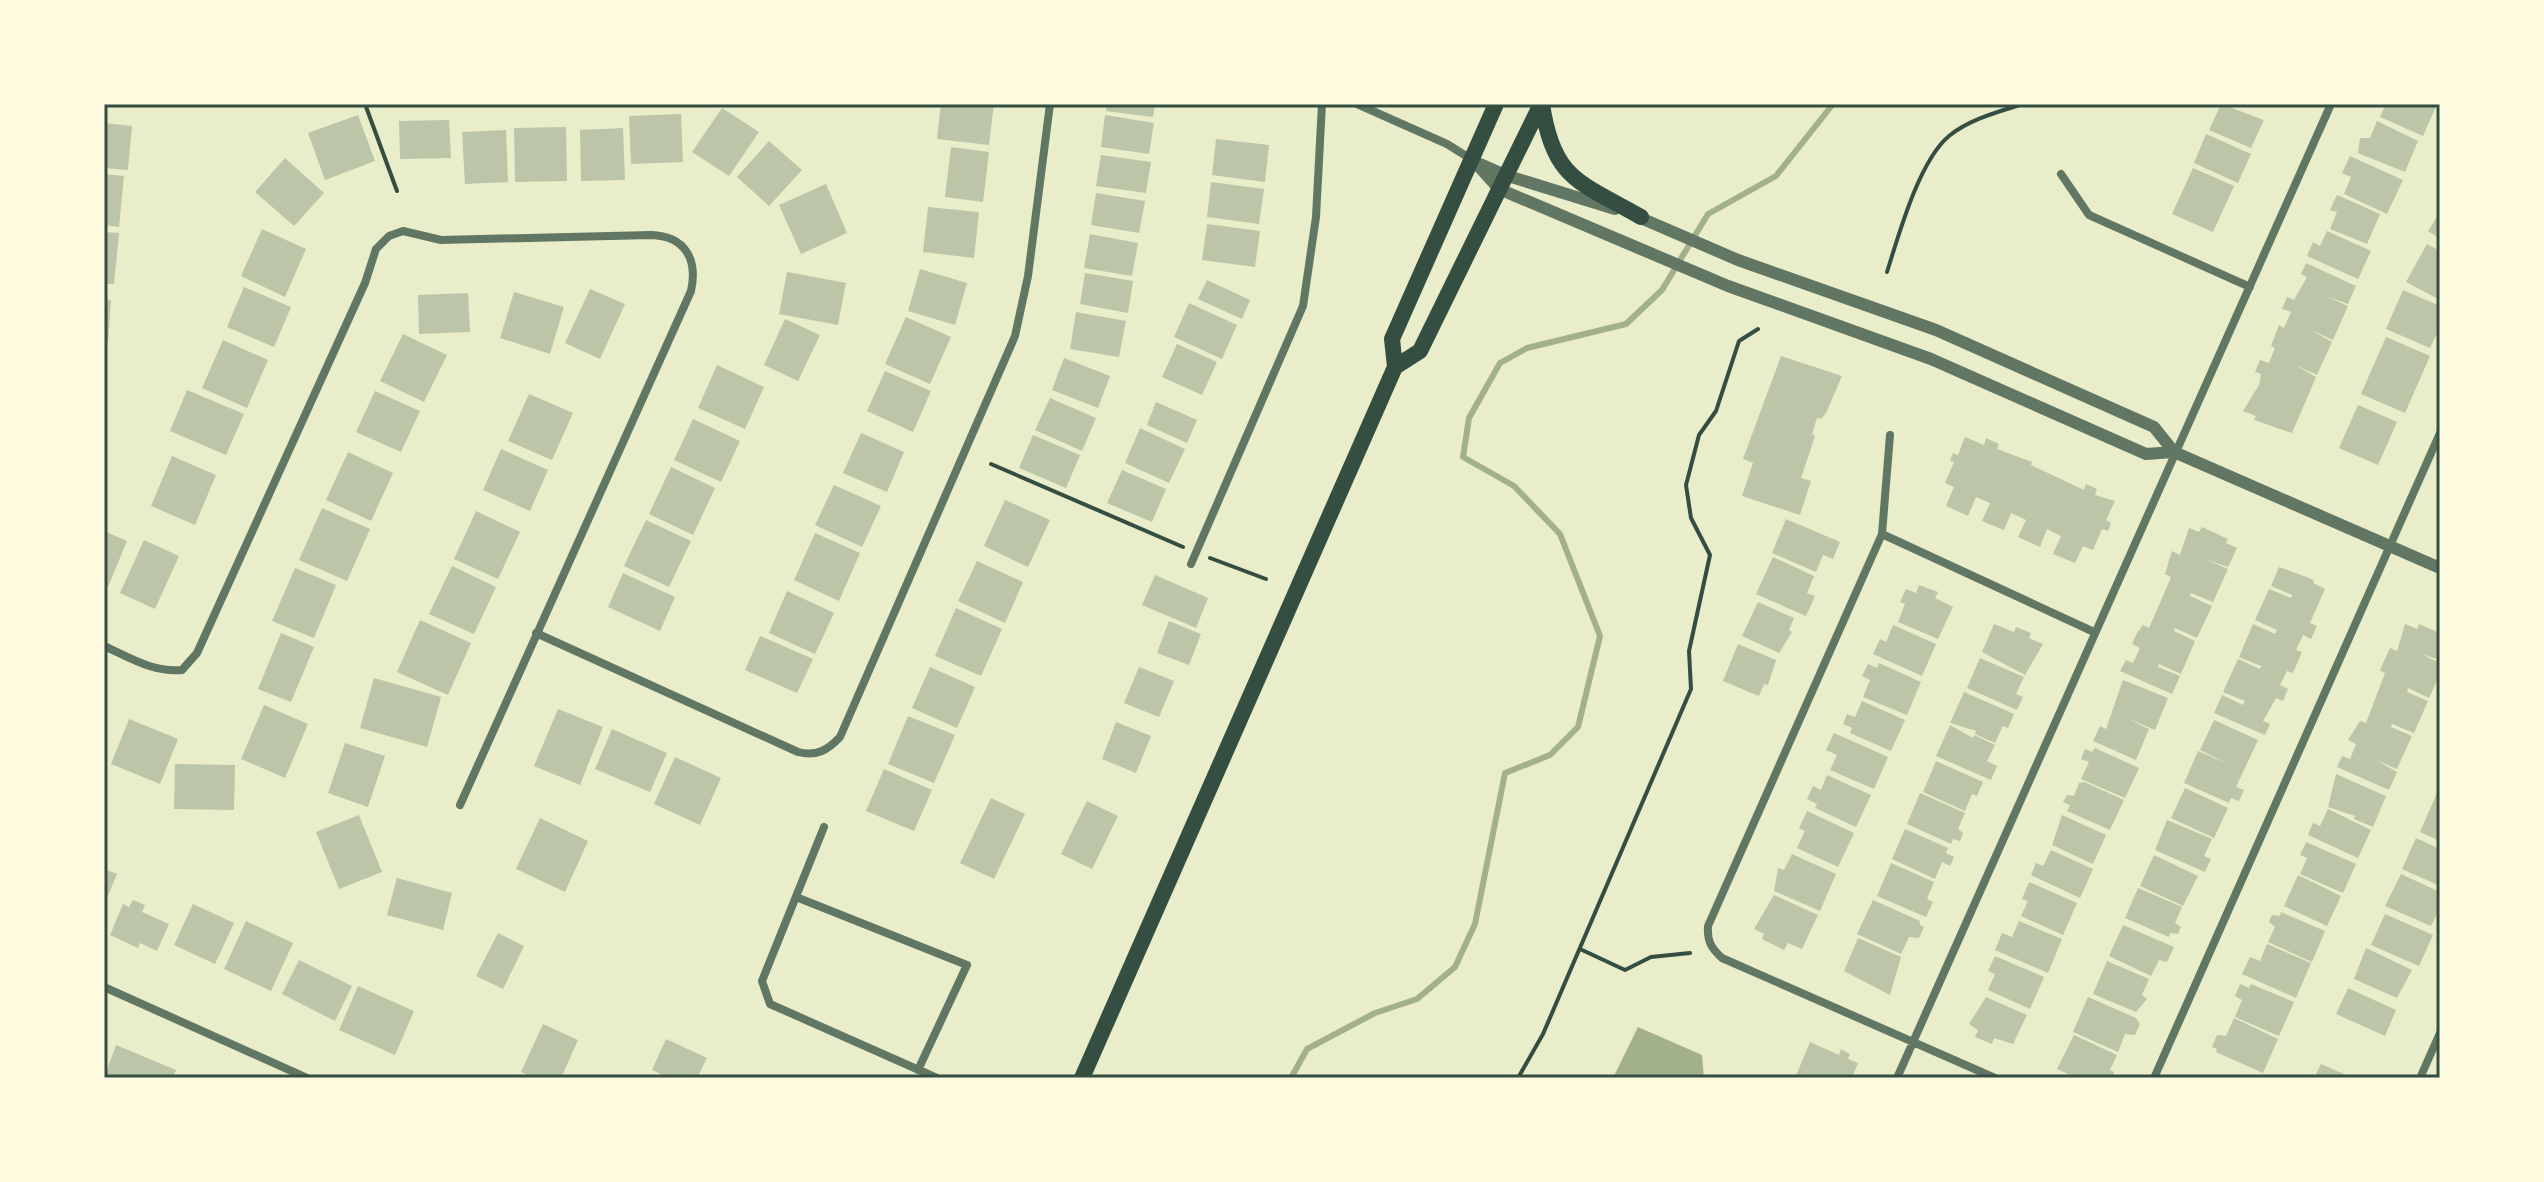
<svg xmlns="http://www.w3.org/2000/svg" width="2544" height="1182" font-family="Commissioner,sans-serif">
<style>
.water{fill:#a3b18a}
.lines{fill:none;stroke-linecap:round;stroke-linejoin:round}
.stream{stroke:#a3b18a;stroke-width:6}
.building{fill:#bcc5a7}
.path{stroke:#344e41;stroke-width:4}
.minor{stroke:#617663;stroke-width:8}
.tertiary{stroke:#617663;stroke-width:12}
.primary{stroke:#344e41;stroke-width:16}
.neatline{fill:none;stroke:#344e41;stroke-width:3}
</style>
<rect width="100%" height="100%" fill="#e9edc9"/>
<path class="water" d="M1638,1027L1702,1055L1704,1078H1613Z"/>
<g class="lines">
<path class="stream" d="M1291,1078L1307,1049L1375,1013L1417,999L1455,967L1475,924L1505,773L1550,755L1578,727L1600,636L1560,534L1514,486L1463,457L1469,418L1500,363L1527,348L1626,324L1662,290L1708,214L1776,176L1833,104"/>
</g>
<path class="building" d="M941,104H994L989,145L937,139Z
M1107,104H1155L1153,117L1106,111Z
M2221,104L2264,120L2251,148L2209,130Z
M2386,104H2437L2423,136L2380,117Z
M722,108L759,132L729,176L692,152Z
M681,114L683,162L631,164L629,116Z
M358,115L375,161L325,180L308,133Z
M1105,115L1154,123L1149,154L1101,147Z
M449,120L451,158L400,159L399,121Z
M2377,121L2418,141L2405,172L2358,153L2360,138H2370Z
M104,123L132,126L128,170L104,168Z
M566,127L567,181L515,182L514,128Z
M623,128L625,180L581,181L580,130Z
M506,130L508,182L465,184L462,132Z
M2206,134L2251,154L2238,183L2194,163Z
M1216,139L1269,145L1265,182L1212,175Z
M769,141L802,170L769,206L737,177Z
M951,147L989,152L983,202L945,197Z
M1101,155L1151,162L1146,193L1096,186Z
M2350,156L2403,180L2387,214L2344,194L2351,177L2342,173Z
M285,158L324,193L294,226L255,192Z
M2193,168L2234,186L2213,232L2172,214Z
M104,174L124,176L119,227L104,225Z
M1211,182L1264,189L1259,224L1207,217Z
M826,184L847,233L801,254L779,205Z
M1096,193L1145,201L1139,233L1091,225Z
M2337,195L2380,214L2367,244L2330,229L2337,212L2330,210Z
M928,207L979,212L974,258L923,252Z
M2440,212V239L2428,231Z
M1207,224L1260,231L1255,267L1202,260Z
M262,229L306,249L285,297L241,276Z
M2327,231L2371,251L2358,279L2307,256L2313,242L2320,246Z
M104,232L119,233L114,284H104Z
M1090,234L1138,243L1132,276L1084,268Z
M2427,244L2440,251V300L2406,282Z
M2306,263L2356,286L2348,304L2326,296L2348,306L2333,340L2311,330L2332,342L2317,375L2295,365L2316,377L2292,433L2254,420L2256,416L2243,411L2259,385L2261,374L2255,372L2260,360L2269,363L2275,348L2271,346L2279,325L2284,328L2291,312L2282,309L2287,297L2294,300L2307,277L2301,274Z
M920,269L967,283L955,325L908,311Z
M787,272L846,283L838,325L779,314Z
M1085,273L1133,281L1128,313L1080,304Z
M1207,280L1250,300L1242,319L1198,299Z
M244,287L291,307L274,347L227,327Z
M590,289L625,304L600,359L565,343Z
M2403,290L2440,306V327L2430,348L2386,329Z
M514,292L564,307L550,354L500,338Z
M468,293L470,332L419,334L418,295Z
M104,299L111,300L108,344L104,343Z
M1189,303L1237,325L1222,359L1174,337Z
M1076,312L1126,321L1119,357L1070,349Z
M906,317L951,337L930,384L885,364Z
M785,319L820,335L798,381L764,365Z
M403,334L447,355L424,402L380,381Z
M2386,337L2430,356L2405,413L2361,394Z
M223,340L268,360L247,408L202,388Z
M1177,344L1217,362L1202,395L1162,377Z
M1781,356L1842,376L1826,413L1821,419L1817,418L1812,434L1815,436L1801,478L1811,481L1800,515L1742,496L1753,463L1743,459Z
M1064,358L1110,376L1098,408L1052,390Z
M717,365L764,387L745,429L698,408Z
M885,371L931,391L913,432L867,411Z
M187,390L244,414L226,455L170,431Z
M375,391L420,411L401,452L356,432Z
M529,394L573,413L552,460L508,441Z
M1050,398L1096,418L1082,451L1035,430Z
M1156,402L1197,420L1187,443L1147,425Z
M2358,405L2397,422L2378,465L2339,448Z
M693,419L740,441L721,482L674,460Z
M1140,428L1185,449L1169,483L1125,463Z
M861,433L904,452L887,492L843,473Z
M1033,435L1080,455L1066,488L1019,468Z
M1965,437L1984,445L1986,438L1999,444L1997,449L2032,462L2031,465L2084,490L2086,484L2097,489L2095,495L2115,501L2106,520L2111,523L2108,531L2102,529L2093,550L2083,546L2075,563L2053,554L2061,536L2047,529L2040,547L2018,537L2026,520L2011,513L2004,530L1982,521L1990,503L1976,497L1968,516L1946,506L1954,487L1945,483L1954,462L1950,461L1953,453L1958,455Z
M501,449L548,470L530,511L483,490Z
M348,452L393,473L371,521L326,500Z
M172,456L216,475L195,525L151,506Z
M671,467L715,488L693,535L649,514Z
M1122,470L1166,489L1152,522L1107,503Z
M834,485L881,506L862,547L815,525Z
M1005,500L1050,520L1028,567L984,546Z
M322,508L370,529L347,581L299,560Z
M476,511L520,532L498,579L454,559Z
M1786,519L1840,542L1833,559L1823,555L1816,572L1772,553Z
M646,520L691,541L669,587L624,566Z
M2202,527L2228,539L2226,543L2237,548L2228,567L2205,559L2228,569L2213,602L2191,593L2190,596L2212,606L2197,638L2175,628L2174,631L2195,641L2181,674L2159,664L2158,667L2180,676L2172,694L2120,671L2126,660L2133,663L2140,648L2132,644L2137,633L2143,625L2149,628L2157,610L2171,577L2165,574L2172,551L2180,555L2189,528L2199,532Z
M104,531L127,541L108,587L104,585Z
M815,533L860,553L839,601L794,580Z
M144,540L179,556L155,609L120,593Z
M1773,557L1814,576L1807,593L1815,596L1806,616L1756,594Z
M977,561L1023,582L1005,623L958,601Z
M452,566L496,587L474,634L429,614Z
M2279,567L2314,580L2313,583L2325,589L2310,623L2317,626L2311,639L2303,635L2296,650L2302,652L2293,673L2287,671L2280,685L2288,689L2283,701L2276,698L2263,721L2270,724L2265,735L2214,713L2222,695L2243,705L2245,701L2223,692L2238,659L2260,669L2261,666L2239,657L2253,624L2275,634L2277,630L2255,620L2269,589L2291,598L2292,595L2271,586Z
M295,568L336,585L314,638L272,621Z
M623,573L675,597L660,631L608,607Z
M1155,575L1208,598L1196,628L1142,605Z
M1919,585L1938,592L1935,598L1953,607L1938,639L1898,622L1905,604L1900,602L1906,589L1916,593Z
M787,591L834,613L815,654L769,633Z
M1758,602L1794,618L1789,630L1792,632L1779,653L1742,636Z
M956,608L1002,629L981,676L935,656Z
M420,620L471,643L448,695L397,672Z
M1169,621L1201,634L1189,665L1157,653Z
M1994,624L2014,632L2016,627L2031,633L2029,638L2043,644L2025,675L1982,652Z
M2405,624L2417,629L2419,624L2440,633V660L2421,654L2440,663V674L2429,698L2408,688L2407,692L2428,701L2414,733L2392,724L2391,727L2412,736L2397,769L2376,760L2397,772L2389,790L2337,767L2342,756L2350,759L2356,744L2348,740L2360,721L2366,723L2385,673L2380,670L2390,648L2397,651Z
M1893,625L1936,644L1922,676L1873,654L1880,639L1886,642Z
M281,633L314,647L291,702L258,689Z
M760,636L813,659L797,693L745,670Z
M1738,644L1776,660L1768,685L1764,684L1759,696L1723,681Z
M1980,658L2024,677L2016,694L2023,697L2017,710L1967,688Z
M1879,663L1921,682L1907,715L1863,697L1870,680L1862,676L1868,664L1877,668Z
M930,667L975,687L957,728L912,708Z
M1139,667L1174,681L1159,717L1124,703Z
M374,678L441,697L427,747L360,728Z
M2123,680L2168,698L2155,730L2124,717L2149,729L2136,760L2093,741L2100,726L2106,729Z
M1964,692L2014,714L2008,728L2003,726L1995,743L1975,734L1976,731L1950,723Z
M1862,701L1905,720L1891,751L1850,733L1852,728L1843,724L1847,714L1855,717Z
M264,705L308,724L285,778L241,759Z
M558,709L603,727L580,785L534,766Z
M908,716L955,735L934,783L888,764Z
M129,719L178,739L160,784L111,764Z
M2214,720L2258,740L2236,787L2244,790L2239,801L2231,798L2229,803L2184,783L2198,751L2228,764L2200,750Z
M1116,722L1151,736L1136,773L1102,759Z
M1950,725L1973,738L1974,735L1995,745L1987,761L1997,766L1991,780L1936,756Z
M612,729L667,753L650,792L595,769Z
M1834,733L1888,757L1874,789L1830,770L1837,755L1826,750Z
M345,743L385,756L368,807L328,793Z
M2095,748L2139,768L2125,798L2081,779L2089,762L2081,759L2085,749L2092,752Z
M675,757L721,778L700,825L654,804Z
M1936,761L1983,782L1977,796L1972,794L1965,811L1923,792Z
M175,764L235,765L234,810L174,809Z
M884,769L932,790L914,831L866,811Z
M2336,774L2386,796L2373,827L2354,819L2355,816L2328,807Z
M1827,775L1871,795L1856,827L1815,808L1817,804L1807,799L1813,786L1821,790Z
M2084,782L2124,800L2110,830L2067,811L2070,805L2063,802L2067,795L2074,796L2079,783Z
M2440,786V841L2420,832Z
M2185,788L2228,808L2214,838L2171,818Z
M1920,793L1965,813L1958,829L1963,833L1960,841L1953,839L1951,844L1907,824Z
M991,798L1025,814L994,879L960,863Z
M1087,801L1118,816L1092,869L1061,854Z
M2328,809L2371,830L2358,858L2308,835L2313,823L2320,826Z
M1807,811L1854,833L1838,867L1797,848L1805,831L1799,828Z
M359,815L382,872L339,889L316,832Z
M2062,815L2106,835L2093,864L2052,845Z
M540,818L588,841L565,892L516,869Z
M2167,820L2212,839L2204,856L2211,859L2205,872L2155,850Z
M1905,829L1948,848L1946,853L1954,857L1950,866L1942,862L1935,879L1892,859Z
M2416,838L2440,849V886L2402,869Z
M2306,842L2356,864L2343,893L2300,874L2307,858L2300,855Z
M2051,850L2093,869L2080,898L2031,875L2036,863L2043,866Z
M1792,854L1836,874L1820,911L1774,891L1778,868L1784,870Z
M2154,855L2198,876L2183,906L2140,886Z
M1891,863L1934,882L1927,899L1933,902L1926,917L1877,896Z
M104,869L117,874L104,905Z
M2401,874L2440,892V908L2431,926L2385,906Z
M2298,875L2341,896L2327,926L2284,906Z
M397,878L452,893L443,930L387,915Z
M2029,882L2077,903L2063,935L2021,916L2028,901L2022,899Z
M2138,888L2182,907L2175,923L2181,927L2178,934L2170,933L2169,937L2125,918Z
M1774,895L1818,915L1802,949L1788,943L1784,950L1762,939L1764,934L1754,929Z
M133,900L145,905L142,912L169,924L157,951L140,943L138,948L110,935L123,904L129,907Z
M1873,900L1920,921V925L1924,927L1919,938L1909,937L1901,954L1857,934Z
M193,904L234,923L215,964L174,945Z
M2281,912L2325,931L2312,962L2268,942L2275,927L2269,922L2272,915L2280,916Z
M2385,914L2433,935L2419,966L2371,945Z
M246,921L293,943L271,991L224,969Z
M2019,921L2062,939L2048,973L1995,950L2002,933L2012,937Z
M2123,925L2174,947L2167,962L2159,960L2151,976L2109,956Z
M498,933L524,946L503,989L476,976Z
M1858,938L1901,957L1890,995L1844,971Z
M2267,944L2311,963L2296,998L2242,974L2250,957L2260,961Z
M2366,948L2412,970L2397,998L2354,979Z
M1995,956L2044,977L2030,1009L1988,990L1995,974L1988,971Z
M299,960L352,986L335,1021L282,994Z
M2107,961L2149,979L2142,995L2147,999L2136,1012L2093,994Z
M2240,984L2249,988L2251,984L2294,1002L2279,1036L2235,1017L2242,1000L2235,996Z
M358,986L414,1011L395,1055L339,1030Z
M2348,988L2396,1010L2385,1036L2336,1014Z
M1986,997L2027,1015L2013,1044L1994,1038L1992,1044L1975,1037L1978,1030L1969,1024Z
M2088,997L2136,1018L2140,1024L2135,1035L2125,1034L2118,1052L2073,1032Z
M2234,1018L2278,1039L2263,1073L2216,1052L2217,1049L2212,1047L2217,1035L2226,1036Z
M543,1024L578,1040L561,1078H534L521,1072Z
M2074,1035L2117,1055L2110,1070L2114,1072L2113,1078H2077L2057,1069Z
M666,1039L707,1058L697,1078H669L652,1070Z
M1810,1042L1839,1055L1841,1049L1850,1054L1848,1059L1858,1063L1852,1078H1795Z
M116,1045L176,1070L173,1078H104Z
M2321,1064L2353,1078H2314Z"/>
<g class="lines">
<path class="path" d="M365,104L397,191
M1887,272C1899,234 1919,161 1949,136C1970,119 1998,112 2023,104
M991,464L1183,547
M1210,558L1266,579
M1580,949L1625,970L1651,957L1690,953
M1518,1078L1543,1034L1691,689L1689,651L1710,555L1691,518L1686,485L1699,435L1716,411L1739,341L1758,329"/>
<path class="minor" d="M1357,104L1447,144L1471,159
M2061,174L2089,215L2250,287
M1890,435L1882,534L1708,926C1707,941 1711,948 1722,958L1995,1078
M1882,534L2094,632
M1191,564L1303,306L1316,217L1322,104
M536,633L798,752C816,757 828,750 840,737L1015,336L1028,276L1050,104
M104,646C129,657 153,673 182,670L197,653L365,283L376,249L389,236L403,231L441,240L651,235C685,236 698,259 691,291L460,805
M824,827L762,981L770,1004L937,1078
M796,897L967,965L918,1070
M104,987L307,1078
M1897,1078L2331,104
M2154,1078L2440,433
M2420,1078L2440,1033"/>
<path class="tertiary" d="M1474,161L1499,189L1728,286L1931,359L2146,454L2174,452L2440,568
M1480,164L1505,175L1615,209
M1636,216L1738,260L1936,330L2154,427L2174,452"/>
<path class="primary" d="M1542,104C1553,180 1580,182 1641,217
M1395,367L1420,351L1541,104
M1082,1078L1395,367L1392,339L1496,104"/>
</g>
<rect width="2544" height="1182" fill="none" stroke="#fefae0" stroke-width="212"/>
<rect x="106" y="106" width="2332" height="970" class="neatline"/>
</svg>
